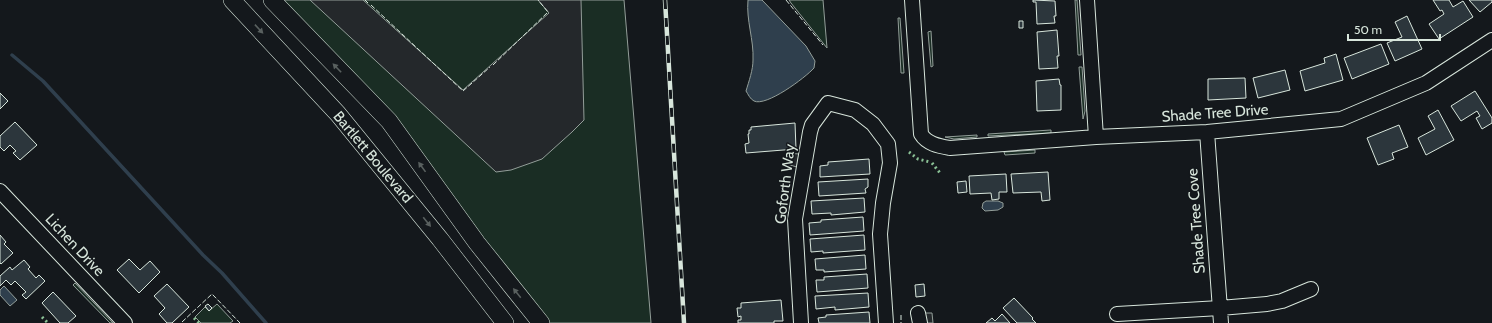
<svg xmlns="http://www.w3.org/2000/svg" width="1492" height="323" font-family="Cabin,sans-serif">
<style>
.green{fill:#1a2d24;stroke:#939e99}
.parking{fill:#24282b;stroke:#939e99}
.water{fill:#2f3f4d;stroke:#939e99}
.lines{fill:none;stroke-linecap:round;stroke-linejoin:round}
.stream{stroke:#2f3f4d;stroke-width:3.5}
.building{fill:#2c363c;stroke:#d8e6dc}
.minor-casing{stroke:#d8e6dc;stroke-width:16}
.major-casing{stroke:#d8e6dc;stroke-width:18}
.minor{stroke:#14181c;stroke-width:14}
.major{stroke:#14181c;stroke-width:17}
.rail-casing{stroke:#d8e6dc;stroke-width:4.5}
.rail{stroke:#14181c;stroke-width:3;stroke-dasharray:9;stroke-linecap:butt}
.hedge{stroke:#8ac095;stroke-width:3;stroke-dasharray:2 3;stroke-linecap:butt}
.fence{stroke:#d8e6dc;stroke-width:1;stroke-dasharray:5 2;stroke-linecap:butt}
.oneway{fill:#59605f}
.labels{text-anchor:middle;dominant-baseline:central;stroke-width:3;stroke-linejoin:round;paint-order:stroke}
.street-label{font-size:15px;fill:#d8e6dc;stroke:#14181c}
</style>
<rect width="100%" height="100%" fill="#14181c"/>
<path class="green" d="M272,0H624L651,323H541L389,121Z
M789,0H823L827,48L791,3Z
M1075,0H1077L1081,55H1078Z
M898,18H900L904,73H901Z
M931,31L933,66L931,67L928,32Z
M1079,67H1082L1085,111L1083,119Z
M1051,130V133L988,136V134Z
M977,135V137L954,139L945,137Z
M1035,150V153L1005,155L1004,152Z
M75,283L113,323H110L73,285Z
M217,304L233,321L230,323H201L195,317L205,307L209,311Z"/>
<path class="parking" d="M310,0H363L463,90L549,13L538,0H581L584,120L572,132L542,159L511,170L496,172Z
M788,153L799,154L797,167L786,164Z
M922,313H932L933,323H924Z"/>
<path class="water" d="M748,0H762L806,46L815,61L814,68C805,78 766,107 754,101C750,99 748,94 746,91C749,81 753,70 753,60C754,40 746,20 748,0Z
M998,201L1003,203V207L998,210L985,211L982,208L983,203L986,201Z
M4,286L17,300L10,306L0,295V290Z"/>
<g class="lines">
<path class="stream" d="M12,55L43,81L203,255L222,273L266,323"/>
</g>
<path class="building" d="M1033,0L1055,1L1056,16H1054L1055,23L1037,24L1036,2H1033Z
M1433,0H1449L1453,7L1463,1L1473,17L1439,39L1429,24L1444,14L1442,10L1440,11Z
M1469,0H1492V2L1480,12Z
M1407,16L1422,49L1395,61L1387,43L1402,37L1395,22Z
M1019,21H1023V28H1019Z
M1057,30L1059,56H1057L1058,68L1039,69L1037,32Z
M1381,44L1389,64L1352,79L1344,58Z
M1336,54L1343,80L1305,91L1300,71L1325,63L1324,58Z
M1285,70L1290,90L1258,98L1253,78Z
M1245,78L1246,98L1208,100V79Z
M1059,79L1060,85H1061V110L1037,111L1036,81Z
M1475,91L1492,118V123L1482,129L1476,118L1480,116L1477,111L1461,121L1451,106Z
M0,93L8,101L0,109Z
M1438,110L1454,140L1426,155L1418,138L1435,129L1428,116Z
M15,122L37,145L20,160L13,153L16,151L10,145L4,151L0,147V136Z
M795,123L796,149L746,153L745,144L749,143L748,134H749V130H751V127Z
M1399,125L1408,147L1392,153L1394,159L1378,165L1367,138Z
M869,159L870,174L820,177V166L828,165V162Z
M1048,172L1050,200L1042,201L1041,192L1013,193L1011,174Z
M1006,174L1007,192H999V199L992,200L991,193L970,194L969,176Z
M868,179V187L865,189L866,193L819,196L818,182Z
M966,181L967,192L958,193L957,182Z
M864,198L865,212L831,215V213L812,214L811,201Z
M863,217L864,231L810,235L809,223L821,222V220Z
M0,235L6,242L4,244L13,253L1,264L0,263Z
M864,235L865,250L823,253V251L811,252L810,239Z
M865,255L866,269L824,272V270H816L815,259Z
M129,259L140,270L150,261L160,272L139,293L117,270Z
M24,260L30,267L28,269L36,278L39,275L45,281L26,299L22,295L26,292L15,281L11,285L6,280L0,286V276L10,267L12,270Z
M867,274L868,288L817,292L816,280H824V277Z
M167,284L189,307L172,323H167L159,314L165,308L154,296Z
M924,284L925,296L916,297L915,285Z
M53,292L76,316L68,323H60L42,303Z
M868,293L869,307L835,310V307L816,309L815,296Z
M1014,298L1033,318L1032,319L1036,323H1017L1003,308Z
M781,300L783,321H774V323H738V320H741V316L738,317L737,308H741V303Z
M208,304L212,308L209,311L205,306Z
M869,312L870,323H819L818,318L826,317V315Z
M1002,314L1010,323H986L992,318L995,321Z"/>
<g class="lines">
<g class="minor-casing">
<path id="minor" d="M912,0L921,134C927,144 939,146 950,148L1096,137L1207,132L1341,119L1426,83L1492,40
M1087,0L1096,137
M1207,132L1221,323
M0,191L125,323
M918,313L920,323
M1117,314L1220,308L1267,304L1282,301L1311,289
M801,323L795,219L810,132L812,125L828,103L855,110L873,124L888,144L890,163L883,203L880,234L886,323"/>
</g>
<g class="major-casing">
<path id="major" d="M232,0L338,114L440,239L505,323
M272,0L389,121L477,243L541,323"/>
</g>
<use href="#minor" class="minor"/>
<use href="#major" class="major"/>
<g class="rail-casing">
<path id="rail" d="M665,0L684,323"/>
</g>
<use href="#rail" class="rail"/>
<path class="hedge" d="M909,152L918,159L930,162
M932,163L940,173
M42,317L48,323
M194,318L199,323"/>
<path class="fence" d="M365,0L368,3
M786,0L823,45
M371,5L463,91L490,67
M493,65L548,12L538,0
M901,315V323
M182,322L212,294L240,323"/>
</g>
<defs><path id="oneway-solid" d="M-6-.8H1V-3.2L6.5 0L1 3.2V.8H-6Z"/></defs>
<g class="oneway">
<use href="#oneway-solid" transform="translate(259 29) rotate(47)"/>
<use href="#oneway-solid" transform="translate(337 68) rotate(-134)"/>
<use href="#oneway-solid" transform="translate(422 167) rotate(-126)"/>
<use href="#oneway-solid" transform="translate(427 222) rotate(51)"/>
<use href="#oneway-solid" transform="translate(517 293) rotate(-129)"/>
</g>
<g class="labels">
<g class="street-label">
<text transform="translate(1215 113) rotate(-4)">Shade Tree Drive</text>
<text transform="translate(373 157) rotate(50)">Bartlett Boulevard</text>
<text transform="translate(785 184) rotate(-83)">Goforth Way</text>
<text transform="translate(1196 221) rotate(-94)">Shade Tree Cove</text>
<text transform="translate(75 245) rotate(47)">Lichen Drive</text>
</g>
</g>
<path d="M1348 34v6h92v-6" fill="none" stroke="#d8e6dc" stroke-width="2"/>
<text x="1354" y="34" font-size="12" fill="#d8e6dc" stroke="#14181c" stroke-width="3" paint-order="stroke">50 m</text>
</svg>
